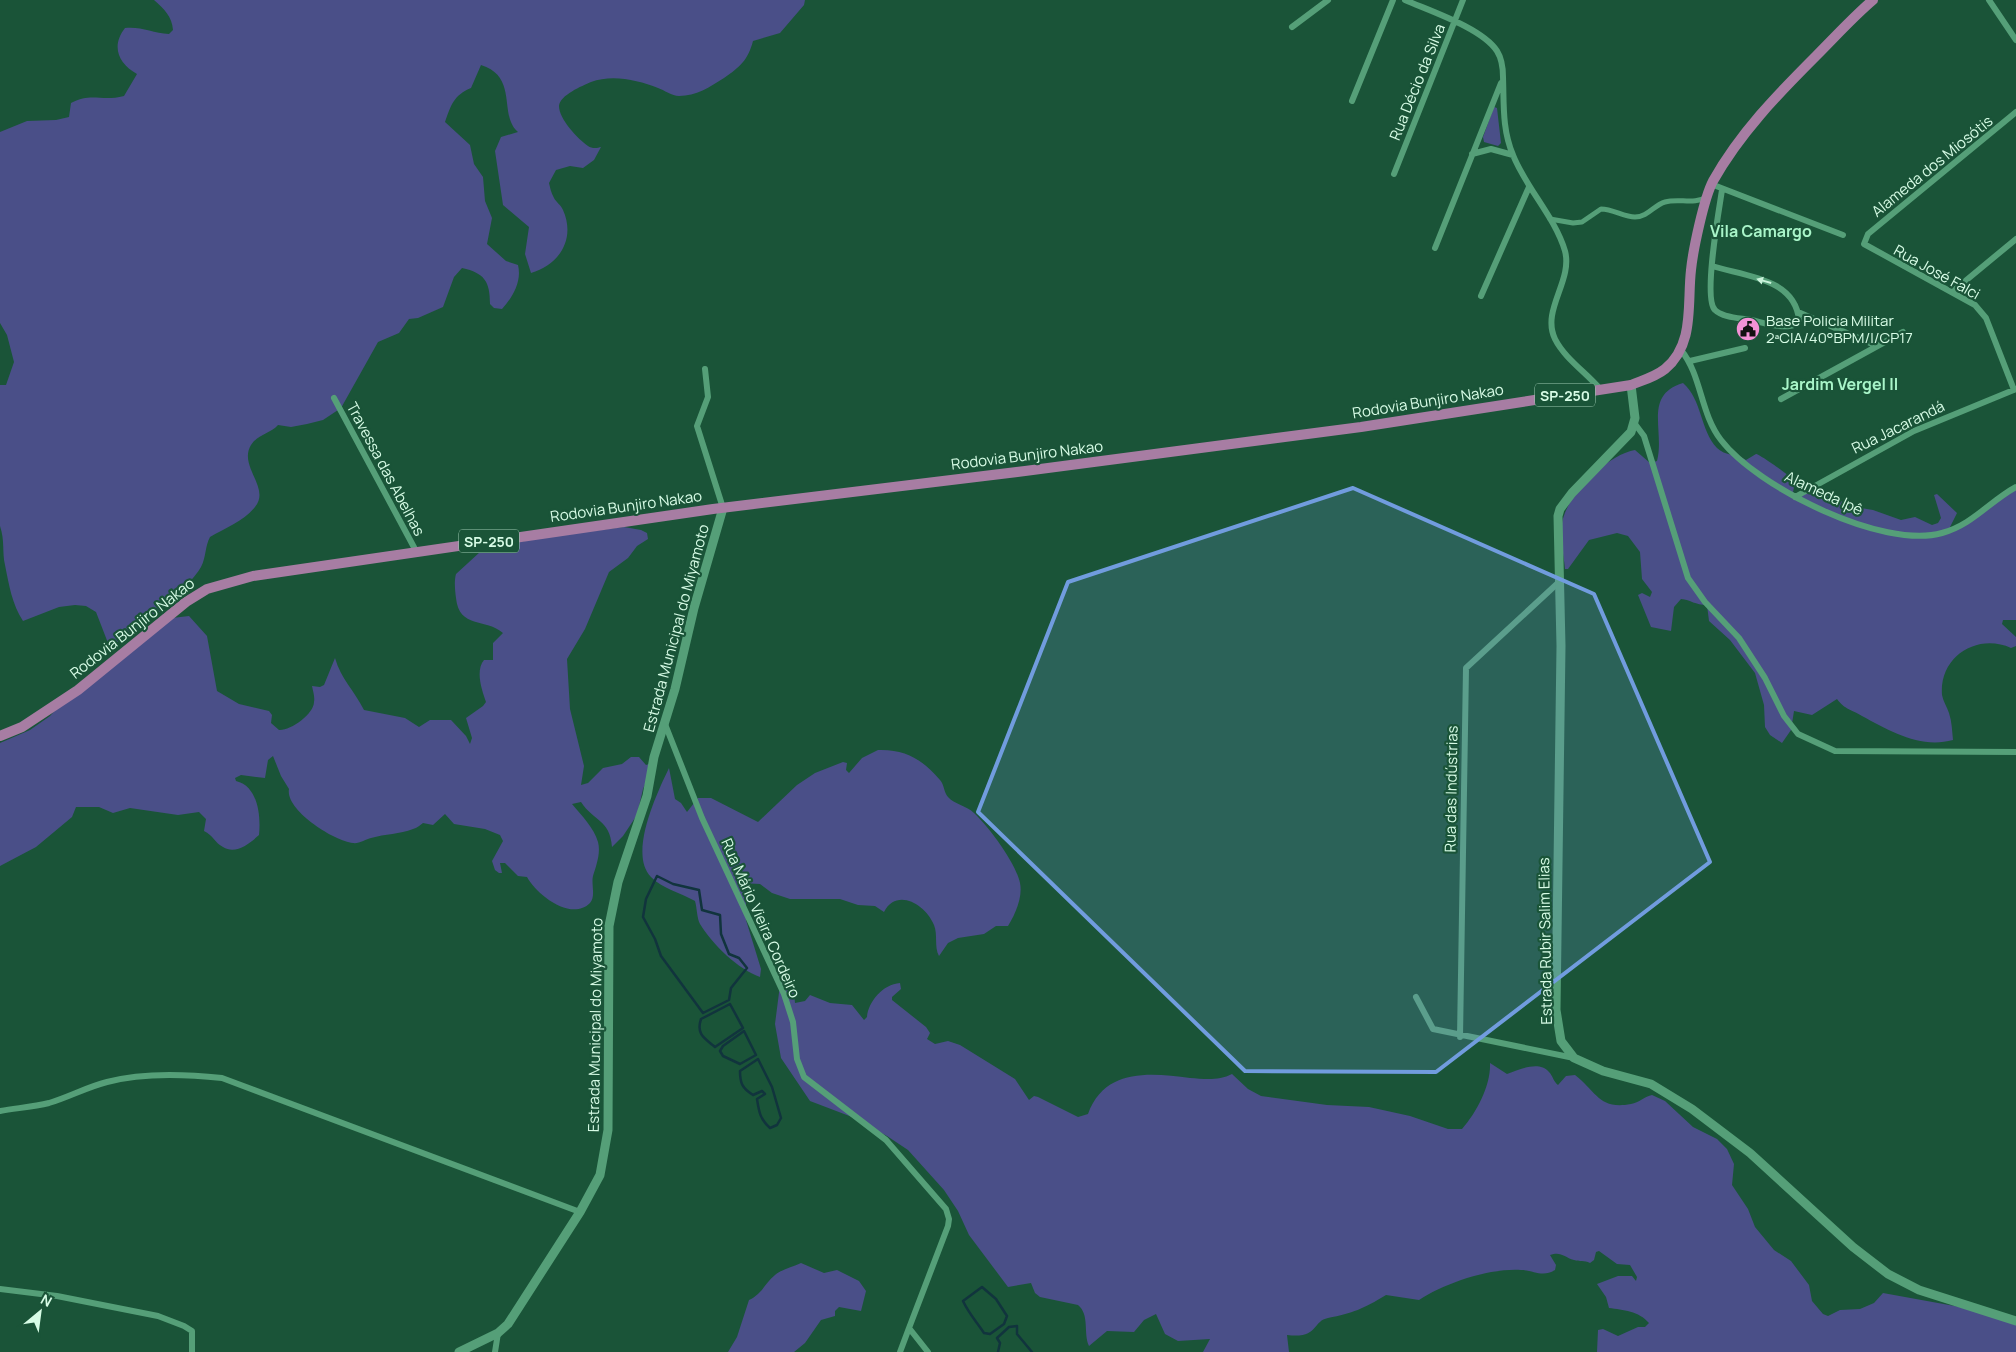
<svg xmlns="http://www.w3.org/2000/svg" width="2016" height="1352" font-family="Manrope,sans-serif">
<style>
.green{fill:#4a4f88}
.lines{fill:none;stroke-linecap:round;stroke-linejoin:round}
.stream{stroke:#11343d;stroke-width:2.5}
.pedestrian{stroke:#559f78;stroke-width:5}
.minor{stroke:#559f78;stroke-width:6}
.tertiary{stroke:#559f78;stroke-width:9}
.primary{stroke:#a77da3;stroke-width:10}
.oneway{fill:#caf3db}
.marked{fill:#719cde;fill-opacity:0.2;stroke:#719cde;stroke-width:4;stroke-linejoin:round}
.labels{text-anchor:middle;dominant-baseline:central;stroke-width:4.5;stroke-linejoin:round;paint-order:stroke}
.shield{fill:#1a5438;stroke:#9ecab2;stroke-width:1}
.shield-label{font-size:14px;font-weight:bold;fill:#d7fce6}
.street-label{font-size:15px;fill:#d7fce6;stroke:#1a5438}
.poi-label{font-size:15px;fill:#d7fce6;stroke:#1a5438;text-anchor:start}
.neighbourhood-label{font-size:16px;font-weight:bold;fill:#a9f5c9;stroke:#1a5438}
</style>
<rect width="100%" height="100%" fill="#1a5438"/>
<path class="green" d="M154,0H805L804,5L780,33L753,41C748,60 740,67 724,78C710,87 696,96 679,96C672,96 664,90 658,88C638,80 612,74 591,82C582,86 560,95 559,106C559,119 578,139 588,146C592,149 598,148 601,147L594,160L583,168L570,166L556,170L549,183C550,187 551,193 554,198C556,202 561,205 563,210C576,239 559,265 531,273L525,254L529,227L503,205L495,151L501,137L518,132C498,115 519,77 481,65L471,88C454,95 451,105 445,122L470,145L474,164L483,177L485,201L492,218L487,244L506,261L518,265C522,281 513,297 502,309L494,308L490,304C490,282 485,273 462,268L454,277L443,307L418,318L409,319L399,333L378,342L341,408L323,420L307,424L291,427L278,425C270,434 258,434 251,445C238,466 271,488 255,507C244,521 225,528 210,537C205,546 206,558 201,567C188,589 137,636 113,644L108,643L96,612L86,606L75,605L59,607L23,621C12,604 9,585 5,565C2,552 5,541 0,526V385H6L14,362L7,335L0,323V132L27,121L56,120L69,117L71,103C92,92 101,102 124,96L137,74C118,63 111,46 125,28C140,26 153,33 169,34L173,30C172,16 164,9 154,0Z
M1494,107L1497,108L1501,143L1498,146L1484,142L1483,137Z
M1683,383C1702,399 1700,430 1717,448C1725,456 1737,454 1746,460L1756,454C1759,454 1791,476 1793,480C1795,483 1794,488 1793,492L1796,496L1814,492L1824,494L1855,507L1873,510L1901,520L1915,517L1932,525L1938,523L1941,518L1934,495L1937,494L1957,513L1950,527L1952,530L2016,488V620H2003L2002,624L2016,637V646L2011,648C1978,633 1939,656 1942,695C1943,701 1947,707 1949,713C1952,722 1952,731 1953,740C1920,749 1890,731 1862,716C1851,709 1845,710 1837,699L1812,715L1794,711L1791,730L1782,743L1770,735L1765,727L1764,705L1755,673L1730,640L1709,621L1707,605C1695,605 1691,600 1681,599L1674,607L1671,631L1651,627L1638,595L1642,593L1650,597L1652,592L1642,579L1640,552L1628,536L1617,533L1589,540L1568,569H1565C1564,555 1559,537 1562,523C1567,494 1607,455 1635,450L1650,463L1657,461C1665,431 1643,395 1683,383Z
M624,527L641,530L647,533L648,539L637,546L628,558L609,572L585,629L567,659L570,709L584,766L581,785L588,783L603,768L622,764L631,757H639L646,765L655,762L643,789L637,815L623,836L612,847C610,819 593,821 581,802L572,804C582,816 594,828 598,842C601,853 596,866 593,876C591,884 596,896 590,903C571,922 536,894 527,877L518,876L505,863H500L502,873H499L495,870L492,861L503,841L500,835L485,829L454,824L445,814L433,825L423,823C420,825 417,828 413,829C400,834 385,834 371,838C366,839 359,844 353,843C334,841 285,810 289,789L281,776L273,756L268,760L265,778L241,775L235,778L236,781C258,786 261,816 259,835C250,843 236,855 223,847C215,843 213,835 204,831L206,819L199,812L178,815L130,808L113,813L99,807H76L72,817L36,847L0,866V743L30,730L50,716L81,682L172,618L189,616L207,636L217,691L239,704L269,711L272,715L271,723L279,730C290,731 314,714 314,702C315,697 313,691 312,686L320,687L324,685L335,658C341,679 354,690 364,710L405,718L419,727L430,720H451L466,736L470,744L472,738L466,718L483,706L486,702C482,690 475,671 484,660H493V643L503,633C486,618 459,629 456,598C455,590 454,581 456,574L480,552L537,538Z
M878,750C905,749 922,759 940,780C944,784 944,793 948,797C954,804 967,806 974,813C989,827 1016,863 1020,883C1023,897 1015,915 1008,926H996L984,934L958,938L948,943L939,956C934,947 938,935 934,925C926,905 897,887 884,912L875,906L858,905L840,899H790L772,893L760,884L742,883L746,903V920L761,969L760,977C738,969 713,945 700,924C697,919 697,908 695,901C681,893 663,889 651,877C628,854 657,793 669,768L675,799L681,803L687,812L698,798H711L758,822L797,785L815,773L843,762L847,763L846,770L849,773L862,758Z
M781,977L794,993L795,1003L805,1001L810,995L830,1003L852,1005L864,1020L867,1017C868,1002 883,984 900,983L901,989L892,997V1000L926,1027L930,1033L927,1039L935,1044L948,1041L960,1045L1015,1079L1029,1100L1034,1096L1038,1097L1078,1117L1088,1114C1105,1068 1150,1073 1190,1078C1204,1079 1219,1081 1232,1074L1248,1089L1261,1096L1327,1105L1369,1107L1410,1116L1448,1129H1462C1477,1112 1491,1085 1490,1063L1507,1074C1518,1070 1539,1060 1549,1072C1553,1076 1553,1081 1558,1085L1566,1076L1575,1075C1597,1092 1599,1110 1631,1104C1639,1103 1645,1096 1652,1095L1665,1101L1693,1127L1717,1139L1727,1149L1734,1164L1732,1185L1748,1209L1755,1227L1774,1250L1791,1261L1809,1285L1812,1301L1823,1314L1828,1316L1840,1310L1860,1309L1874,1303L1883,1293L1971,1309L2016,1323V1352H1597L1598,1330L1603,1329L1618,1336L1638,1327H1645L1649,1323C1639,1311 1623,1310 1609,1308L1606,1297L1597,1284L1618,1276H1632L1636,1281L1637,1277L1630,1265L1617,1264L1599,1251L1596,1252L1594,1260L1590,1263C1584,1260 1580,1262 1574,1260C1564,1257 1561,1251 1550,1255L1556,1265L1555,1270C1542,1278 1534,1270 1521,1270C1489,1268 1445,1283 1419,1300L1386,1295C1363,1309 1353,1313 1328,1318C1312,1321 1319,1339 1287,1335L1289,1352H1203L1210,1339L1178,1341L1165,1334L1156,1314L1144,1320L1134,1332L1107,1331L1089,1346C1083,1333 1090,1315 1078,1305L1040,1297L1035,1293L1031,1283L1008,1287L969,1235L958,1211L944,1190L908,1150L887,1136L852,1117L810,1101L781,1058L775,1024Z
M801,1263L824,1273L837,1270L859,1281L866,1291L861,1311L839,1307L835,1311V1316L821,1320L805,1343L794,1352H728L737,1337L749,1300C763,1293 764,1284 775,1275C782,1269 793,1267 801,1263Z"/>
<g class="lines">
<path class="stream" d="M657,876L673,884L699,890L702,910L720,915L721,934L729,954L739,958L747,968L731,988L729,1000L703,1013L661,956L655,939L643,917L646,899Z
M730,1004L743,1028L715,1047C704,1038 696,1034 701,1019Z
M744,1031L756,1055L740,1064L723,1056L720,1051L723,1046Z
M758,1059L772,1087L781,1118L777,1125L770,1128C760,1119 759,1112 757,1099L765,1094L762,1091L753,1095C742,1088 740,1083 740,1071Z
M982,1287L996,1299L1007,1316L1004,1324L990,1334L984,1333C977,1322 969,1314 963,1301Z
M998,1352L1000,1343L997,1338L1009,1327L1017,1326V1334L1032,1352"/>
<path class="pedestrian" d="M1550,219L1573,223L1582,222L1601,209C1613,209 1624,217 1635,217C1648,217 1654,205 1665,202C1679,198 1694,205 1707,197"/>
<path class="minor" d="M1405,0C1430,11 1482,28 1497,51C1502,59 1503,68 1503,77C1504,104 1502,129 1513,155C1526,188 1555,217 1565,251C1573,281 1541,310 1555,339C1565,359 1587,373 1601,390
M1989,0L2016,40
M1292,27L1328,0
M1352,101L1393,0
M1472,154L1491,149L1513,155
M1394,174L1463,0
M1711,184L1843,235
M1435,248L1501,83
M1712,266C1744,276 1795,278 1799,320L1796,324C1784,330 1765,323 1751,320C1741,318 1723,318 1715,310C1703,299 1719,210 1722,190
M1952,292L2016,239
M1481,296L1529,187
M1798,312L1877,346
M1681,350C1702,376 1700,413 1721,440C1757,487 1883,550 1942,533C1972,525 1990,501 2016,487
M1690,361L1745,348
M705,369L708,397L697,426L723,508
M2014,390L1986,318L1975,305L1864,244L1868,234L2016,112
M334,398L416,551
M1781,399L1903,332
M1635,424L1644,436L1688,578L1705,602L1739,638L1765,678L1784,716L1798,734L1835,751L2016,752
M1795,497L1914,431L2016,389
M665,724L702,818L784,994L793,1022L797,1059L804,1077L886,1140L946,1209L949,1219L948,1226L909,1328L928,1352
M1416,997L1433,1029L1574,1058
M1460,1037L1466,668L1559,582
M0,1111C17,1108 33,1107 49,1103C69,1097 87,1087 107,1082C144,1072 185,1074 222,1078L580,1212
M0,1289L57,1296L158,1316L184,1326L192,1331V1352
M495,1352L498,1333
M900,1352L909,1328"/>
<path class="tertiary" d="M1631,385L1635,418L1631,432L1572,493L1560,509L1558,516L1561,646L1556,1010L1561,1041L1574,1058L1603,1071L1651,1084L1692,1109L1750,1153L1853,1247L1888,1274L1919,1290L2016,1321
M459,1352L498,1333L508,1324L580,1212L600,1175L608,1130L609,926L618,882L647,796L654,757L675,689L694,608L723,508"/>
<path class="primary" d="M0,736L22,727L78,690L186,602L207,589L253,576L713,509L1025,471L1361,427L1631,385C1643,380 1655,377 1665,369C1695,344 1687,304 1691,270C1693,250 1704,198 1713,181C1740,133 1777,95 1816,56C1835,37 1853,17 1873,0"/>
</g>
<defs><path id="oneway-solid" d="M-6-.8H1V-3.2L6.5 0L1 3.2V.8H-6Z" transform="scale(1.25)"/></defs>
<use class="oneway" href="#oneway-solid" transform="translate(1764 281) rotate(-164)"/>
<path class="marked" d="M1353,488L1594,594L1710,862L1436,1072L1245,1071L978,812L1068,582Z"/>
<defs>
<g id="civic-disc" transform="scale(1.25)"><circle r="9.5" fill="#f391d6" stroke="#1a5438"/><path d="M-.6-6.5H3V-4.5H.6V-3L4-1V1h2V6H-6V1h2V-1L-.6-3ZM-1.2 2.5V6h2.4V2.5Z" fill="#111"/></g>
</defs>
<g fill-rule="evenodd">
<use href="#civic-disc" x="1748" y="329"/>
</g>
<g class="labels">
<g class="shield">
<rect x="1535" y="383.5" width="60" height="23" rx="4"/>
<rect x="459" y="529.5" width="60" height="23" rx="4"/>
</g>
<g class="shield-label">
<text x="1565" y="395">SP-250</text>
<text x="489" y="541">SP-250</text>
</g>
<g class="street-label">
<text transform="translate(1417 82) rotate(-68)">Rua Décio da Silva</text>
<text transform="translate(1932 166) rotate(-39)">Alameda dos Miosótis</text>
<text transform="translate(1937 272) rotate(29)">Rua José Falci</text>
<text transform="translate(1428 401) rotate(-9)">Rodovia Bunjiro Nakao</text>
<text transform="translate(1898 427) rotate(-26)">Rua Jacarandá</text>
<text transform="translate(1027 455) rotate(-7)">Rodovia Bunjiro Nakao</text>
<text transform="translate(386 469) rotate(62)">Travessa das Abelhas</text>
<text transform="translate(1824 493) rotate(25)">Alameda Ipê</text>
<text transform="translate(626 506) rotate(-8)">Rodovia Bunjiro Nakao</text>
<text transform="translate(132 628) rotate(-38)">Rodovia Bunjiro Nakao</text>
<text transform="translate(676 628) rotate(-75)">Estrada Municipal do Miyamoto</text>
<text transform="translate(1451 789) rotate(-89)">Rua das Indústrias</text>
<text transform="translate(761 918) rotate(66)">Rua Mário Vieira Cordeiro</text>
<text transform="translate(1545 941) rotate(-91)">Estrada Rubir Salim Elias</text>
<text transform="translate(595 1025) rotate(-89)">Estrada Municipal do Miyamoto</text>
</g>
<g class="poi-label">
<text x="1766" y="320">Base Policia Militar<tspan x="1766" dy="17">2ªCIA/40°BPM/I/CP17</tspan></text>
</g>
<g class="neighbourhood-label">
<text x="1761" y="231">Vila Camargo</text>
<text x="1840" y="384">Jardim Vergel II</text>
</g>
</g>
<g transform="translate(40 1312) rotate(29)" stroke="#1a5438" stroke-width="4" paint-order="stroke">
<path d="M0-4L9 19L0 12L-9 19Z" fill="#d7fce6"/>
<text y="-8" font-size="14" font-weight="bold" text-anchor="middle" fill="#d7fce6">N</text>
</g>
</svg>
